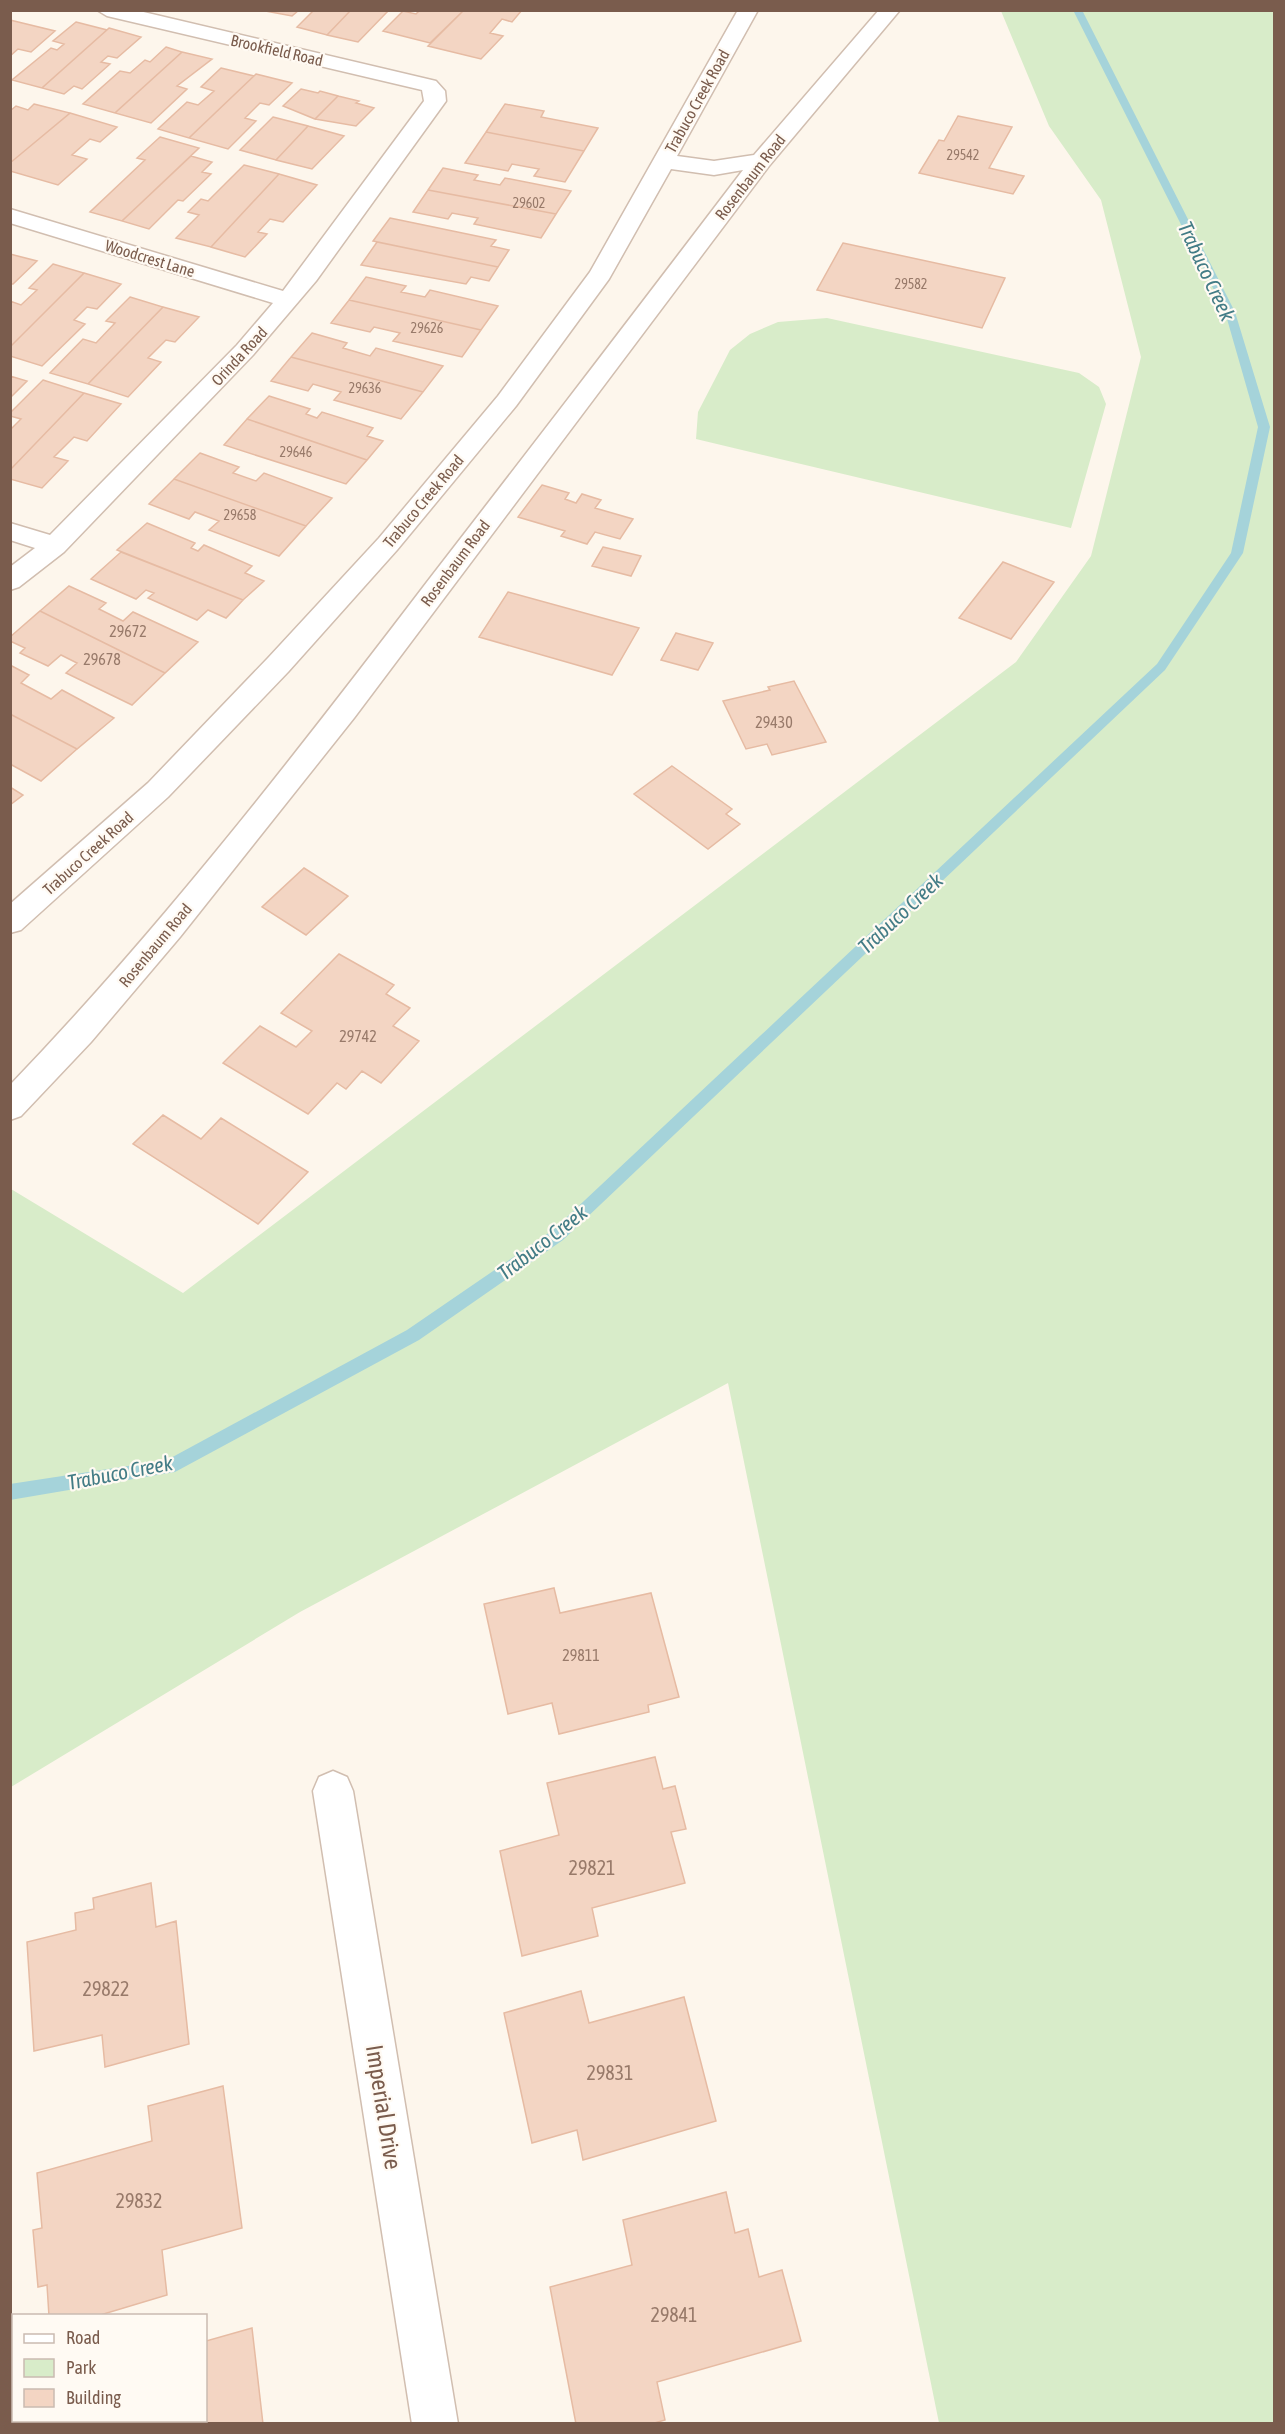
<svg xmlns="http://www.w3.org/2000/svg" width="1285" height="2434" font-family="'Asap Condensed',sans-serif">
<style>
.green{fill:#d8ecc9}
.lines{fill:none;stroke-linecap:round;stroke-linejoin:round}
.stream{fill:#a5d3da;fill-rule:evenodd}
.building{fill:#f3d5c3;stroke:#e6bba3;stroke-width:1.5}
.minor-casing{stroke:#d1beb0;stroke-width:3}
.minor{fill:#fff;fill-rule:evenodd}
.labels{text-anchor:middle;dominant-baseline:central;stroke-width:4.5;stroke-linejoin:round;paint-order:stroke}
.far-number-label{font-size:14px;fill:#987a6a}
.far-street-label{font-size:16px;fill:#7a5c4d;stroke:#fffaf3}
.number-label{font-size:16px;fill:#987a6a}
.near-number-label{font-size:20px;fill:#987a6a}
.water-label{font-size:21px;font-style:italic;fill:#437c86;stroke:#fffaf3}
.near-street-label{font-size:24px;fill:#7a5c4d;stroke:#fffaf3}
</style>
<rect width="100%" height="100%" fill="#fdf6ec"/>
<path class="green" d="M1001,11H1274V2423H939L728,1383L300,1612L11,1787V1189L183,1293L1016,662L1091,556L1141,357L1101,200L1049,126Z
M827,318L1079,373L1099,387L1106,404L1071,528L696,439L698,412L730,350L750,334L778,322Z"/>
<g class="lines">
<path class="stream" d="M1073,10H1082L1235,312L1270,427L1243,553L1165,670L563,1240L419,1340L175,1472L10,1500V1484L167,1460L407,1330L553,1230L1157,664L1231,553L1258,427L1225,312Z"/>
</g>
<path class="building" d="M260,10H299L292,16Z
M314,10H351L327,35L297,27Z
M351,10H389L358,42L327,35Z
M420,10H464L430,43L383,31L403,11L416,14Z
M464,10H522L512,22L502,19L490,33L503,36L481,59L428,46Z
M10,20L55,31L31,52L18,49L10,56Z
M76,22L107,30L42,88L12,80L51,48L57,50L64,44L53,41Z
M109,28L141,37L117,58L108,56L101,62L110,64L82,89L74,86L64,94L42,88Z
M166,47L182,52L115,113L83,104L120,71L130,73L145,60L150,62Z
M182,52L212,59L177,86L187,89L151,123L115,113Z
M221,68L254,76L189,138L158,129L187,102L198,105L214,91L201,87Z
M256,74L292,83L269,105L260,103L245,118L256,121L228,149L189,138Z
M301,89L318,93L320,91L338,96L315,119L283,106Z
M338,96L359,101L356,103L374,108L356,126L315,119Z
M34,104L70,113L10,163V111L16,106L28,110Z
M505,104L544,111L541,117L598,128L584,151L486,132Z
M70,113L117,127L100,142L90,139L72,155L87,159L58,185L10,171V163Z
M958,116L1012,127L989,168L1024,176L1013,194L919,173L939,140L944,141Z
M273,117L308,126L276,160L240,150Z
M308,126L344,136L312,169L276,160Z
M486,132L584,151L565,182L534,176L539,169L512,164L508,171L465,163Z
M160,137L199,148L122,221L90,212L145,160L137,158Z
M191,156L212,162L202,172L211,174L183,201L178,200L149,229L122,221Z
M244,165L279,174L211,247L176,238L199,215L188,212L201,199L208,201Z
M443,168L478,175L474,180L500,185L505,178L571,191L556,214L428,190Z
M279,174L317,185L283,222L270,219L258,232L267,234L245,257L211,247Z
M428,190L556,214L541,238L474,224L478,218L452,213L448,219L413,212Z
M390,218L496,240L491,246L509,250L498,267L373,241Z
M377,242L498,267L489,281L471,277L466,284L361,265Z
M843,243L1005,278L982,328L817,290Z
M10,254L37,261L13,284H10Z
M53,264L84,273L10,347V301L21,305L37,290L29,288Z
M84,273L121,284L97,309L87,307L74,320L85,324L42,366L10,356V347Z
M366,277L406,286L401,292L425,297L430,290L498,306L481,330L349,300Z
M130,297L163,307L88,384L50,373L83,339L96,343L115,323L106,321Z
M349,300L481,330L462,357L393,341L400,333L374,327L370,332L331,323Z
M163,307L199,317L175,342L166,340L148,358L161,362L128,397L88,384Z
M312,333L347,343L343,348L370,356L376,348L443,366L423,392L291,357Z
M291,357L423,392L401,419L334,400L341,392L313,384L308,391L271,381Z
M10,376L27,381L10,398Z
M43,380L84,393L10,470V430L21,419L10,416V413Z
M84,393L121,404L87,441L74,437L54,457L68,461L42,488L10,479V470Z
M269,396L310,409L306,414L317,418L322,412L373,428L367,436L383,441L367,460L247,419Z
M247,419L367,460L346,484L224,445Z
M200,453L239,467L233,473L256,481L264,473L332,498L306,526L174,479Z
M174,479L306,526L279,556L209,530L219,521L195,512L189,519L149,504Z
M542,485L569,493L565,499L576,503L582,494L601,500L595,508L633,519L620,539L595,532L587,544L561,536L565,531L518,517Z
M147,523L195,543L191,548L198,551L204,545L252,566L245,573L264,581L243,600L117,550Z
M603,547L641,556L631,576L592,566Z
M121,552L243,600L226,618L208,610L197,620L148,598L154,593L146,590L136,599L91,579Z
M1003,562L1054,582L1011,639L959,618Z
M69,586L106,603L99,609L123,621L133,612L198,642L165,673L40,611Z
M508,592L639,628L612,675L479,637Z
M40,611L165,673L132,705L66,673L77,663L61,655L48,666L20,653L25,648L10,641V637Z
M676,633L713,643L698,670L661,660Z
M10,665L29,675L21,683L51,699L62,690L114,718L77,749L10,714Z
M794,681L826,742L772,755L767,744L746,749L723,701L770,690L768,687Z
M10,714L77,749L41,781L10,764Z
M672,766L732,809L726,814L740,824L708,849L634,794Z
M10,787L23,795L10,805Z
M304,868L348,896L306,935L262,907Z
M339,954L394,985L386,994L410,1008L393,1026L419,1041L381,1083L362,1071L346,1089L337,1083L308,1114L223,1063L260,1026L296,1047L312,1031L281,1013Z
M163,1115L201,1139L221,1118L308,1172L258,1224L133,1144Z
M554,1588L560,1613L651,1593L679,1697L648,1705L649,1712L559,1734L552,1703L508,1714L484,1604Z
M655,1757L663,1789L675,1786L686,1829L671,1832L685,1883L592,1908L598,1936L522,1956L500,1851L559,1835L547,1783Z
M151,1883L156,1927L176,1921L189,2044L105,2067L102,2035L34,2051L27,1942L76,1930L75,1913L94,1909L93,1898Z
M581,1991L589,2023L684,1997L716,2121L583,2160L577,2130L532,2143L504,2013Z
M223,2086L242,2228L162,2250L167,2295L97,2316H49L47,2285L38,2287L33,2230L42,2228L37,2173L152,2141L148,2106Z
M726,2192L735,2233L748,2229L759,2277L782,2270L801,2341L657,2382L665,2420L651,2424H576L550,2287L632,2265L623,2220Z
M252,2328L263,2424H57L63,2420H206V2341Z"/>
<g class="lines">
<g class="minor-casing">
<path id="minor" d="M97,10H135L436,81L445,91L446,101L316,281L253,355L64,552L19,587L10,590V567L35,548L10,540V523L50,535L237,345L273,303L10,223V209L283,291L424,101L422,90L107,16Z
M738,10H758L677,156L714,161L754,155L879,10H900L769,166L354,718L180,937L91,1042L21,1116L10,1120V1085C161,928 295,755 427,582C533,445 638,308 743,170L714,175L671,169L609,279L516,406L397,550L288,672L168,797L21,930L10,933V904L148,783L268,658L379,538L498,396L590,272Z
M333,1771L347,1777L353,1791L458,2424H412L313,1791L319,1777Z"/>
</g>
<use href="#minor" class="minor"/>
</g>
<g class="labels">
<g class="far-number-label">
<text x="963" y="155">29542</text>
<text x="529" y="203">29602</text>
<text x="911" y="284">29582</text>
<text x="427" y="328">29626</text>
<text x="365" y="388">29636</text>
<text x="296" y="452">29646</text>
<text x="240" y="515">29658</text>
</g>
<g class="far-street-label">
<text transform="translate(277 50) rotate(13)">Brookfield Road</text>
<text transform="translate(697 101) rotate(-61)">Trabuco Creek Road</text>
<text transform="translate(750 177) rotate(-52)">Rosenbaum Road</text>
<text transform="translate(150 258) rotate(17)">Woodcrest Lane</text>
<text transform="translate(239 356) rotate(-47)">Orinda Road</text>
<text transform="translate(423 501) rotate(-50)">Trabuco Creek Road</text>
<text transform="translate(455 563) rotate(-53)">Rosenbaum Road</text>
<text transform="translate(88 853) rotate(-42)">Trabuco Creek Road</text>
<text transform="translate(155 945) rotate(-50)">Rosenbaum Road</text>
</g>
<g class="number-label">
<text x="128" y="631">29672</text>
<text x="102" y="659">29678</text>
<text x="774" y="722">29430</text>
<text x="358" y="1036">29742</text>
<text x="581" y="1655">29811</text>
</g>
<g class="near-number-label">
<text x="592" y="1867">29821</text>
<text x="106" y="1988">29822</text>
<text x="610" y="2072">29831</text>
<text x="139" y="2200">29832</text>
<text x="674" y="2314">29841</text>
</g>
<g class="water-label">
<text transform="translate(1207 271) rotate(65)">Trabuco Creek</text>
<text transform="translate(900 913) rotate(-43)">Trabuco Creek</text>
<text transform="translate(542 1242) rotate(-38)">Trabuco Creek</text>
<text transform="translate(120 1472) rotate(-11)">Trabuco Creek</text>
</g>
<g class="near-street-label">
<text transform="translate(384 2107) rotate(81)">Imperial Drive</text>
</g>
</g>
<rect width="1285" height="2434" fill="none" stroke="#7a5c4d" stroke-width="24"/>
<rect x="12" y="2314" width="195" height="108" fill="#fffaf3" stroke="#cabbb1" stroke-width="1.5"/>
<rect x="24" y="2334" width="30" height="9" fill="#ffffff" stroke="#cabbb1" stroke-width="1.5"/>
<text x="66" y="2344" font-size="18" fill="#7a5c4d">Road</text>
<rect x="24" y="2359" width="30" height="18" fill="#d8ecc9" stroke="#cabbb1" stroke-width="1.5"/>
<text x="66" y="2374" font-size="18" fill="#7a5c4d">Park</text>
<rect x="24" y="2389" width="30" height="18" fill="#f3d5c3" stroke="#cabbb1" stroke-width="1.5"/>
<text x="66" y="2404" font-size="18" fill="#7a5c4d">Building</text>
</svg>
